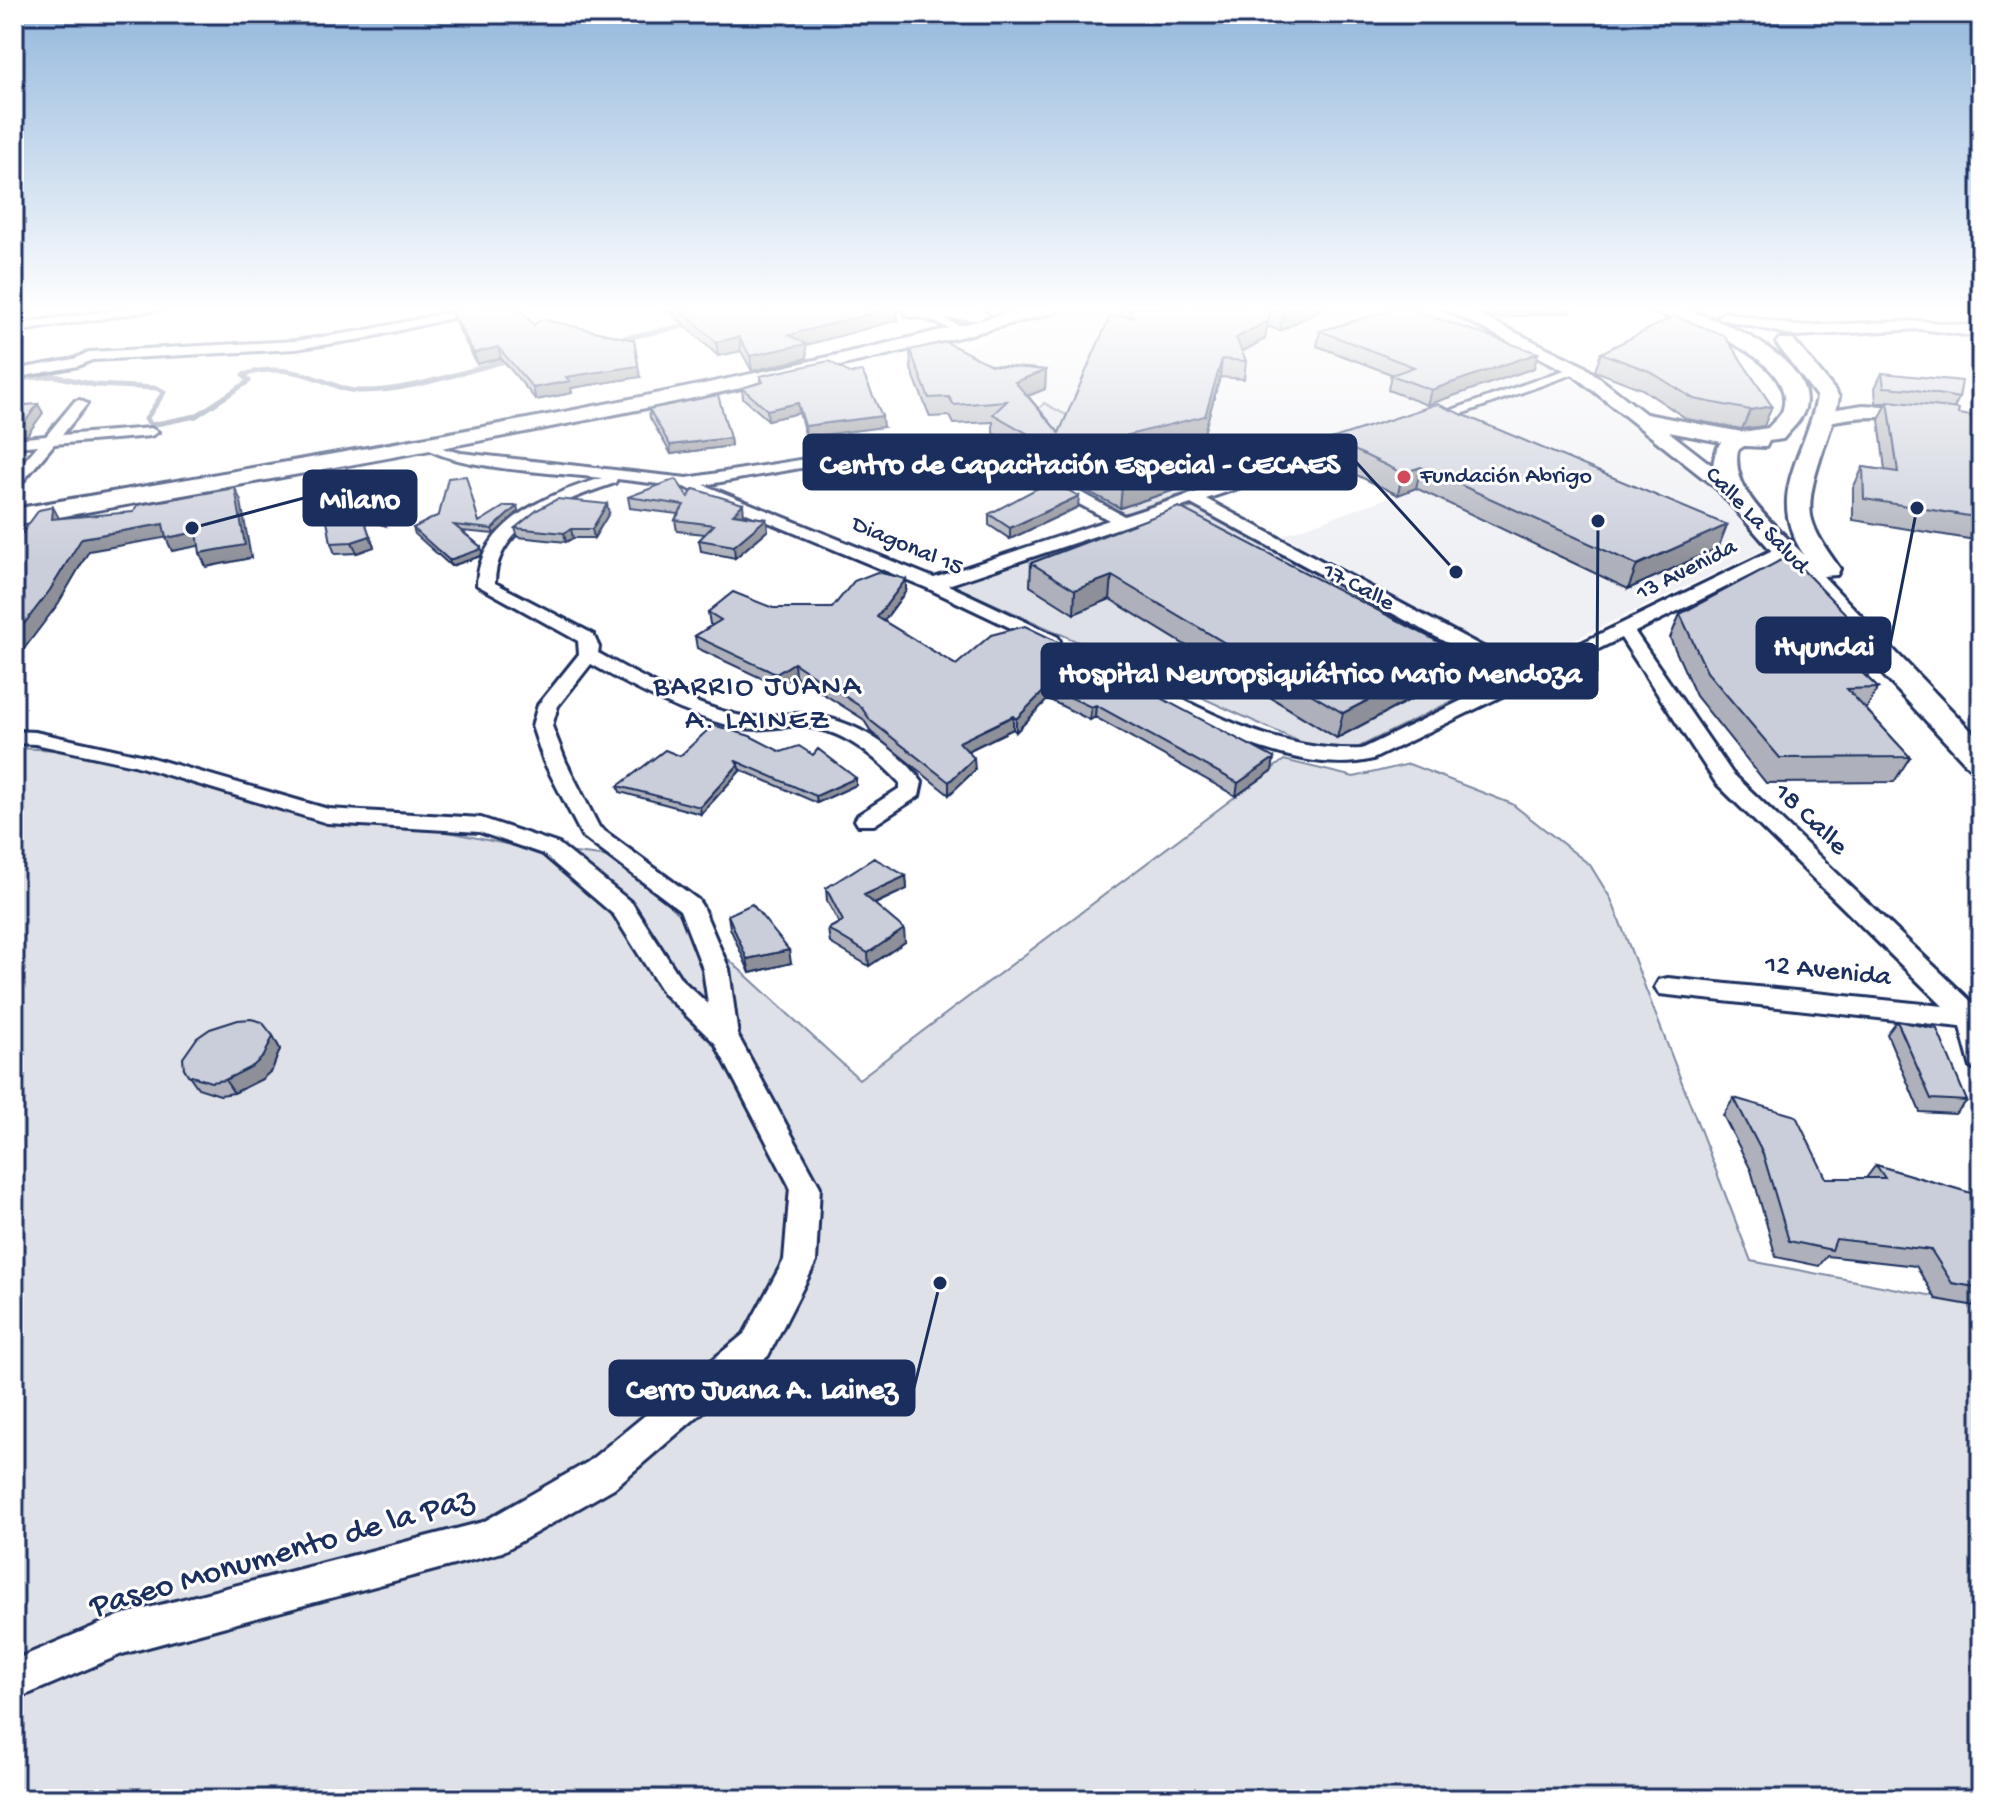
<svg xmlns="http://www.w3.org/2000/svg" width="1995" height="1813" font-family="'Gochi Hand',sans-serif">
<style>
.built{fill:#eff0f4}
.green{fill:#dee1e7;stroke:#7c88a2;stroke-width:2;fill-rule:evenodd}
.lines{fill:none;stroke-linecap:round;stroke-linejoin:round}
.stream{stroke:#77839f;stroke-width:5}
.minor-casing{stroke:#1b2f5e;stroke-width:6}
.tertiary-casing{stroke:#1b2f5e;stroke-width:6}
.secondary-casing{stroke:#1b2f5e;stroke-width:6}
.primary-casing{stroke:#1b2f5e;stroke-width:6}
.minor{fill:#fff;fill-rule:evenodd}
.tertiary{fill:#fff;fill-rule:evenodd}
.secondary{fill:#fff;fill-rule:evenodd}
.primary{fill:#fff;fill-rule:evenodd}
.wall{fill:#aeb1bb;stroke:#1b2f5e;stroke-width:2}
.shaded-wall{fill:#8d9099;stroke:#1b2f5e;stroke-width:2}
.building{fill:#caceda;stroke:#1b2f5e;stroke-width:2}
.poi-dot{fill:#d1495b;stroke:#fff;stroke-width:3}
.labels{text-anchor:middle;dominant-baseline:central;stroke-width:6;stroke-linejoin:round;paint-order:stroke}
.far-poi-label{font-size:24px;fill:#1b2f5e;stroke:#fff;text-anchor:start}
.far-street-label{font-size:24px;fill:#1b2f5e;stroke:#fff}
.street-label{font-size:28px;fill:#1b2f5e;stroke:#fff}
.neighbourhood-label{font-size:30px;letter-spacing:2px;fill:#1b2f5e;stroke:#fff}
.near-street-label{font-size:34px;fill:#1b2f5e;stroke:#fff}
.leader{fill:none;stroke:#1b2f5e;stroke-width:3}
.callout-dot{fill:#1b2f5e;stroke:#fff;stroke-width:3}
.callout{fill:#1b2f5e;stroke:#1b2f5e;stroke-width:3}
.callout-label{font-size:30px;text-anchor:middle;font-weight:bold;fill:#fff}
</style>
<rect width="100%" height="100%" fill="#fff"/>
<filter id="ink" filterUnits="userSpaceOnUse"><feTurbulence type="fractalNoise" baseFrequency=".0125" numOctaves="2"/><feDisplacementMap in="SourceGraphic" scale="16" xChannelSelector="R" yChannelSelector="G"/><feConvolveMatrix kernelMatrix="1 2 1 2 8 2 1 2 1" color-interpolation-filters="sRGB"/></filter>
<g filter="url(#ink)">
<path class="built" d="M1075,308H1438L1546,358L1558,367L1555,371L1200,488L948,353Z
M1571,379L1630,420L1714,489L1769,547L1521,665L1283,535L1504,457L1431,425Z"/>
<path class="green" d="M1044,403L1200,488L1121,515L1001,449Z
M1194,507L1501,677L1357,748L1311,747L952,585ZM1110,599L1452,678L1337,738Z
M14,748L60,750L515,846L618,858L859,1079L1284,760L1354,777L1409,764L1512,804L1590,865L1611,899L1751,1261L1981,1305V1799H14Z"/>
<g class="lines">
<path class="stream" d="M614,340L694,324
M14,379L55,376L95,385L157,388L164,392L146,419L151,425L196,416L249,381L243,375C270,366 295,370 321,380C336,385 346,392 362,391C413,391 464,371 513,359"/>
<g class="minor-casing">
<path id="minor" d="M134,308H167L14,332V324Z
M471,308H494L362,339L295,349L92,360L78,366L14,378V370L74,359L89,352L295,341L362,331Z
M899,308H916L974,331L964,334Z
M1573,367L1584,370L1430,425L1418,422Z
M80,400L87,404L62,435L151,428L158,432L151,436L54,444L19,486L14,488V473L38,445L14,447V439L46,436L75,401Z
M427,439L445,449L461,453L687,478L806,459L974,440L993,445L1124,516L1360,439L1367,443L1365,446L1206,499L1526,670L1781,546H1793L1795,550L1793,554L1635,632L1732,773L1981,1011V1072L1971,1068L1960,1027L1659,994L1655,987L1659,980L1668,978L1943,1006L1716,783L1621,638L1373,759C1298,778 1199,723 1134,689C1119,681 1096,675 1086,662L1088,658H1102C1183,698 1268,754 1362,749L1510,677L1191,504L948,585L1058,637L1060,641L1051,647L927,588L684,487L617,479L615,483C568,499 495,523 495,583L593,634L599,647L598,653C642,677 687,703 737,715C757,720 777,714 798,714C845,715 894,743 922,782L919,796L874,825H858L855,820L858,815L900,788V783C871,752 836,724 790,726C772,727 754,731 736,727C684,715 637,690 591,664L558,706L552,726L566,762L599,827L698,900L702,906L729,969L738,1036L820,1187L816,1262L811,1272L768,1356L614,1488L502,1552L122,1654L14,1700V1660L121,1615L483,1522L588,1462L744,1334L784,1260L790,1187L715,1043L663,993L614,915L543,854L479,832L327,823L134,765L35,744L14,743V731L35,732L145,756L328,809L481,818L559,844L632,903L681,979L708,1004L703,969L680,910L582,836L544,762L532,726L538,705L579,654L578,641L477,585C479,521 549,494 602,478C562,473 444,469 420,443ZM974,448L1109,520L934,578L704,485L806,467Z"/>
</g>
<g class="tertiary-casing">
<path id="tertiary" d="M1725,312L1796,326L1920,321L1981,327V337L1920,329L1796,336L1720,319L1718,316Z
M1863,405L1903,407L1981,422V432C1927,421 1879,410 1825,423L1816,418L1837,409Z"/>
</g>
<g class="secondary-casing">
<path id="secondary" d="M1443,308H1465L1584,366L1740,487L1737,492H1721L1572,374Z"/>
</g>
<g class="primary-casing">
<path id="primary" d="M906,308H979L988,314L979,320L913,317L906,315Z
M1027,308H1058L1056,312C713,405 363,462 14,525V509C353,450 694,397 1027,308Z
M1651,308C1661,308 1673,307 1682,309C1719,318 1816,359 1805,408C1802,420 1790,430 1783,439L1769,441L1766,447L1744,446L1738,450C1730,493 1778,527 1804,555C1764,495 1805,458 1817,397L1776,343L1779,339H1793L1836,392L1839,397C1833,432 1803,489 1812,520C1817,538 1830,554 1840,569L1837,575L1823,576L1981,741V770L1969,767L1832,620L1720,492C1711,477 1711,457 1721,442L1638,426L1635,421L1646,414L1742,432L1768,428C1773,422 1781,416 1783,409C1797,358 1689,323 1653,312Z"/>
</g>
<use href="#minor" class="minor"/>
<use href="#tertiary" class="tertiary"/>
<use href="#secondary" class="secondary"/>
<use href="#primary" class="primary"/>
</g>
<path class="wall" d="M661,308H898V320L806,345L807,358L752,371L741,351L718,356L669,311L665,312Z
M1120,308H1324L1280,331L1267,326L1265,339L1242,352L1246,361L1244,379L1220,377L1203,436L1154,448L1187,466L1184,487L1120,508L1069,482V478L993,433V422L954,424L950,416L930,417L911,369L910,350L991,365L1046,370L1045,389L1028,396L1059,433L1123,317Z
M1472,308H1571L1570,312L1492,318Z
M451,310L534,325L640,377L571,388L572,393L536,400L501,358L477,364L454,320Z
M1675,316L1764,426L1742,429L1687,419L1642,389L1595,371L1601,353Z
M1320,331L1534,368L1427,405L1388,390L1391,374L1317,346Z
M1882,373L1959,398L1954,408L1958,414L1981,428V541L1853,520V488L1863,467L1885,470L1879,420L1887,403H1876L1875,388Z
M760,376L883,427L806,437L799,413L768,420L743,398L742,388L761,382Z
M649,409L730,438L731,446L671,454L650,418Z
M1331,439L1727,525L1718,548L1628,589L1416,488L1398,495L1327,461Z
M351,482L382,515L386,526L364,519L374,547L357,553L335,554L331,543L335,518L333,508L313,501L309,490Z
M628,497H688L744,516L766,519L768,530L735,558L701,551L699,540L705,534L677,531L675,520L678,514L630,508Z
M517,506L518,512L494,534L462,531L481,547L482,552L481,556L451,566L415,534L413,528L479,522Z
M1078,507L1010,539L989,525V514Z
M1179,507L1453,677L1337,738L1110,599L1074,614L1030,586L1031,563Z
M609,513L594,538H573L566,542L518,537L515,528Z
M906,591L884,621L956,665L1125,679L1272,771L1236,796L1095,717L1090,720L1048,699L1016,732L1013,729L968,751L975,770L949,795L872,733L863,719L795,676L778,686L697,648L695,636L712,625L710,624L708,612L773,608H832Z
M1680,614L1882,651L1868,676L1865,675L1878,688L1866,709L1910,757L1894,782L1766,783L1696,696L1670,638Z
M781,752L856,785L817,803L739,769L740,771L701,814L620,792L618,786L680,756Z
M906,876L907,889L875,904L905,942L869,966L830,943L828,929L839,923L827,901L826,888Z
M728,915L791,963L750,973L730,928Z
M1897,1021L1967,1101L1955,1114L1920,1112L1887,1034Z
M273,1036L280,1049L272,1070L262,1079L234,1093L220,1095L198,1088L184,1068Z
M1734,1098L1826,1178H1866L1876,1165L1981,1196V1307L1936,1299L1916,1266L1827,1256L1819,1266L1776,1257L1751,1170L1723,1115Z"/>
<path class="shaded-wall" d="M891,308H898V320L806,345L807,358L752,371L750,356L789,335Z
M1294,308H1324L1280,331L1283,314Z
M1561,308H1571L1570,312L1492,318L1494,313Z
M1268,321L1265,339L1234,356L1236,338Z
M739,337L741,351L718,356L716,342Z
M634,340L640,377L571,388L572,393L536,400L533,388L566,377Z
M498,347L501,358L477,364L474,353Z
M1538,353L1534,368L1427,405L1431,390Z
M1222,359L1220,377L1203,436L1127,455L1128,435Z
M1046,370L1045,389L1015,401V382Z
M798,403L799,413L768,420L767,410Z
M38,404L43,413L27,435L14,437V427Z
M1772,406L1764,426L1742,429L1750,410Z
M882,416L883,427L806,437L805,426Z
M730,438L731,446L671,454L670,445Z
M1187,466L1184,487L1120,508L1122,487Z
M1421,467L1416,488L1398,495L1402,473Z
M235,488L241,501L251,558L206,567L200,553Z
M1079,496L1078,507L1010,539V528Z
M607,504L609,513L594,538L592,529Z
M743,504L744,515L733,514Z
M517,506L518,512L494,534L492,529Z
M53,507L60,520L52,519Z
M766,519L768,530L735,558L734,546Z
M163,524L169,537L89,551L58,604L14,662V637L82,538Z
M1727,525L1718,548L1628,589L1637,565Z
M571,529L573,538L566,542L564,533Z
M197,532L203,545L172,551L166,538Z
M370,536L374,547L357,553L352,542Z
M481,547L482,552L481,556L451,566L449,560Z
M1112,576L1110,599L1074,614L1075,590Z
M906,579V591L878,629L877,617Z
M1460,653L1453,677L1337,738L1343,713Z
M794,663L795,676L778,686L776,674Z
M1048,687V699L1016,732V719Z
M1096,705L1095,717L1090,720L1091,707Z
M1013,716V729L959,755V742Z
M974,758L975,770L949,795V782Z
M1274,758L1272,771L1236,796L1238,783Z
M738,765L740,771L701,814L700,807Z
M856,778V785L817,803L816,796Z
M906,876L907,889L865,908L864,895Z
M904,929L905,942L869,966L868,953Z
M789,950L791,963L750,973L747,959Z
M273,1036L280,1049L272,1070L262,1079L234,1093L225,1080Z"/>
<path class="building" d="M459,308H519L534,325L542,319L634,340L638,366L566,377L570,381L533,388L498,347L474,353L451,310Z
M678,308H891L789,335L806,344L750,356L739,337L716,342Z
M1129,308H1294L1283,314L1270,309L1268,321L1236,338L1246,361L1222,359L1205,416L1128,435L1187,466L1122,487L1070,462L1074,460L993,414L1007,401L954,405L949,397L929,398L910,350L946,342L991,365L1046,370L1015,382L1059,433L1110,316L1133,317Z
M1399,308H1407L1538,353L1431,390L1391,375L1414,367L1320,331Z
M1483,308H1561L1494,313Z
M1675,316L1724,335L1772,406L1750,410L1694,399L1649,371L1601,353Z
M829,361L851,374L862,371L882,416L805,426L798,403L767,410L742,388L763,382L760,376Z
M1882,373L1962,381L1959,398L1911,389L1884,387Z
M718,395L730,438L670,445L649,409Z
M1888,401L1951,408L1959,409L1958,414L1978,417L1981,428V518L1864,499L1863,467L1898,472Z
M38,404L22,426L14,427V406Z
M1437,404L1727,525L1637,565L1421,467L1402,473L1331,439Z
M346,466L350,482L367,479L382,515L360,508L370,536L352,542L331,543L327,520L335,518L330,498L309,490L327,487L323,470Z
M466,476L479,522L505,506H517L492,529L454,525L481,547L479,550L449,560L413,528L439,515L448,478Z
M676,479L688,497L694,489L743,504L733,514L766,519L734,546L699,540L714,525L675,520L684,505L628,497Z
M1051,481L1079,496L1010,528L989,514Z
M235,488L245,545L200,553L197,532L166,538L163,524L82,538L50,590L14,637V544L39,510L53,507L52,519L133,512L138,505Z
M557,499L607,504L592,529H571L564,533L515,528L537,510Z
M1179,507L1460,653L1343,713L1112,576L1075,590L1031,563Z
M1781,560L1797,564L1882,651L1838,650L1878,688L1847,689L1910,757L1780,758L1707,672L1680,614Z
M877,572L906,579L877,617L956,665L991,635L1025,626L1125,674V679L1274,758L1238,783L1096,705L1091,707L1048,687L1016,719L1013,716L959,742L974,758L949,782L871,721L861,707L794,663L776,674L695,636L721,620L708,612L733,592L773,608H832L854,581Z
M713,725L750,736L781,752L799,746L813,755L818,749L856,778L816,796L736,761L738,765L700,807L618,786L665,750L680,756Z
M874,858L906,876L864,895L904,929L868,953L828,929L843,921L826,888Z
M752,904L789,950L747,959L728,915Z
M251,1019L262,1022L273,1036L264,1056L253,1066L225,1080L211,1082L188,1075L184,1068L183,1058L197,1038L210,1029L238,1020Z
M1897,1021L1937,1029L1967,1101L1931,1099Z
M1734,1098L1796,1116L1826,1178H1885L1876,1165L1981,1196V1288L1952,1283L1931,1250L1836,1239L1832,1250L1789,1241L1763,1154Z"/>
</g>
<linearGradient id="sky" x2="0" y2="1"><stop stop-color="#93b7dc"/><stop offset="0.55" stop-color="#fff"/><stop offset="1" stop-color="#fff" stop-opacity="0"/></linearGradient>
<rect width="1995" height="562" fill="url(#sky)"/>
<circle class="poi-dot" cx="1404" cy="477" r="8"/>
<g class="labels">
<g class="far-poi-label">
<text x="1420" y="477">Fundación Abrigo</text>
</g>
<g class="far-street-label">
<text transform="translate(1756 521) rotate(46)">Calle La Salud</text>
<text transform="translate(907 547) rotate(23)">Diagonal 15</text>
<text transform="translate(1687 571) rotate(-27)">13 Avenida</text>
<text transform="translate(1358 588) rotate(28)">17 Calle</text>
</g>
<g class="street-label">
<text transform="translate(1810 820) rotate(44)">18 Calle</text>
<text transform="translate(1828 972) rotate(6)">12 Avenida</text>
</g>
<g class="neighbourhood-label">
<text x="758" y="688">BARRIO JUANA<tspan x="758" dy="34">A. LAINEZ</tspan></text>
</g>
<g class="near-street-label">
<text transform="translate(282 1555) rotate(-16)">Paseo Monumento de la Paz</text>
</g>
</g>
<path class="leader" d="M1456 572L1356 462M192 528L304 498M1917 508L1890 645M1598 521L1597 671M940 1283L914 1388"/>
<g class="callout-dot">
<circle cx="1456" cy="572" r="8"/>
<circle cx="192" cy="528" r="8"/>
<circle cx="1917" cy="508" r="8"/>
<circle cx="1598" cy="521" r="8"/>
<circle cx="940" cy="1283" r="8"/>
</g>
<g class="callout">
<rect x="804" y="435" width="552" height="54" rx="8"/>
<rect x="304" y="471" width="112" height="54" rx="8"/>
<rect x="1757" y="618" width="133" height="54" rx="8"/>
<rect x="1042" y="644" width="555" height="54" rx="8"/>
<rect x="610" y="1361" width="304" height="54" rx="8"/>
</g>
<g class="callout-label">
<text x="1080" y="473">Centro de Capacitación Especial - CECAES</text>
<text x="360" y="508">Milano</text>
<text x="1824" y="655">Hyundai</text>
<text x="1320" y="682">Hospital Neuropsiquiátrico Mario Mendoza</text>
<text x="762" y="1398">Cerro Juana A. Lainez</text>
</g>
<rect width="1995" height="1813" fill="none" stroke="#fff" stroke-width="48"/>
<rect x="24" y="24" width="1947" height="1765" fill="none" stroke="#1b2f5e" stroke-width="3" filter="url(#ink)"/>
</svg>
